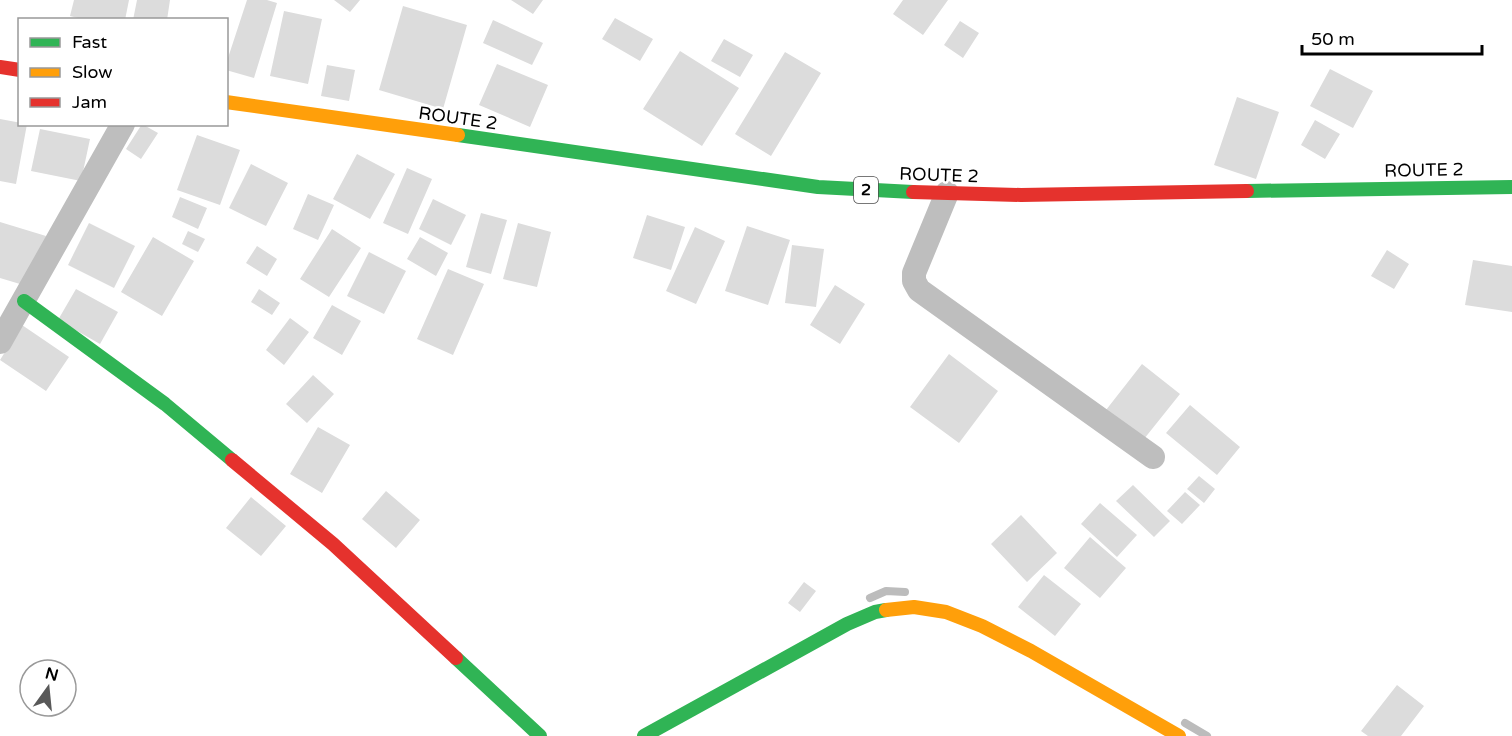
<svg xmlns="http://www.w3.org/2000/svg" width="1512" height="736" font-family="'Varela Round',sans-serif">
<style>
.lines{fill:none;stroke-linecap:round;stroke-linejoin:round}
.stream{stroke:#bcbcbc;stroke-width:8}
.building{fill:#dcdcdc}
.street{stroke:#bebebe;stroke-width:24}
.fast{stroke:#30b455;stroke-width:14}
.slow{stroke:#ff9f0a;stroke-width:14}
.jam{stroke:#e5322d;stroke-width:14}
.labels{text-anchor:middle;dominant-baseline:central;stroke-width:5;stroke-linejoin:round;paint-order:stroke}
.shield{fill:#fff;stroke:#4c4c4c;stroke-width:1.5}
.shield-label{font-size:16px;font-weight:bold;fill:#000}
.street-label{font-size:18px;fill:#000;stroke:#fff}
</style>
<rect width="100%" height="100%" fill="#fff"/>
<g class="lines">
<path class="stream" d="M870,598L886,591L905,592
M1185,723L1207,736"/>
</g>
<path class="building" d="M74,0H129L125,20H86L70,16Z
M137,0H170L167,20H133Z
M247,0H267L277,3L254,78L226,70V64Z
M334,0H360L350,12Z
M511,0H543L533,14Z
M903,0H948L923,35L893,14Z
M403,6L467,25L443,109L379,90Z
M284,11L322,19L308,84L270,76Z
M615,18L653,39L640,61L602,39Z
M493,20L543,43L532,65L483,43Z
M960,21L979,33L963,58L944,45Z
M724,39L753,55L740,77L711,61Z
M680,51L739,88L702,146L643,109Z
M785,52L821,73L771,156L735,134Z
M497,64L548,85L530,127L479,105Z
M327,65L355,70L349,101L321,96Z
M1330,69L1373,91L1353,128L1310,106Z
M1237,97L1279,112L1256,179L1214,165Z
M0,119L27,124L16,184L0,181Z
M1315,120L1340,134L1325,159L1301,145Z
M142,124L158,133L141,159L126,149Z
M40,129L90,139L81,181L31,171Z
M197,135L240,150L220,205L177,190Z
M357,154L395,174L370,219L333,199Z
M251,164L288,183L266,226L229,208Z
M407,168L432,179L408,234L383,223Z
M308,194L334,205L318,240L293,229Z
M180,197L207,208L198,229L172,217Z
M433,199L466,215L451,245L419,229Z
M481,213L507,220L491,274L466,267Z
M647,215L685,227L671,270L633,258Z
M0,222L46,236L30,287L0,278Z
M89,223L135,246L114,288L68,265Z
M518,223L551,232L537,287L503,279Z
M747,226L790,240L768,305L725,291Z
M695,227L725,241L696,304L666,291Z
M332,229L361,248L329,297L300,279Z
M188,231L205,239L198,252L182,244Z
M153,237L194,261L162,316L121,292Z
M420,237L448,253L436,276L407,259Z
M792,245L824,249L816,307L785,303Z
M257,246L277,259L267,276L246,263Z
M1387,250L1409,264L1394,289L1371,276Z
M369,252L406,271L384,314L347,296Z
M1473,260L1512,266V312L1465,305Z
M448,269L484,284L453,355L417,339Z
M835,285L865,304L840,344L810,325Z
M76,289L118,312L100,344L58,320Z
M259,289L280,303L272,315L251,302Z
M332,305L361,321L342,355L313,338Z
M290,318L309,332L284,365L266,350Z
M22,325L69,357L46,391L0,360Z
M949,354L998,391L959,443L910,407Z
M1142,364L1180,394L1144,439L1106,410Z
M313,375L334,394L307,423L286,404Z
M1190,405L1240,447L1217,475L1166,433Z
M318,427L350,445L322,493L290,474Z
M1199,476L1215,489L1204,503L1187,489Z
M1133,485L1170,521L1154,537L1116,501Z
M386,491L420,520L396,548L362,519Z
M1185,492L1200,505L1182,524L1167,511Z
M251,497L286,526L261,556L226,528Z
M1100,503L1137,535L1117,557L1081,524Z
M1021,515L1057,553L1027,582L991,544Z
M1090,537L1126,568L1100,598L1064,568Z
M1044,575L1081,604L1055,636L1018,607Z
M804,582L816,591L800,612L788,603Z
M1397,685L1424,706L1401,736H1368L1361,731Z"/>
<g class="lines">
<path class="street" d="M947,193L914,273V281L919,290L1153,457
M0,342L123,124"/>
<path class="fast" d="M458,135L818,187L913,192
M1247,191L1512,187
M24,301L165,404L232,460
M456,658L540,736
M644,736L847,624L875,612L886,610"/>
<path class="slow" d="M226,102L458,135
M886,610L914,607L946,612L982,626L1031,651L1179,736"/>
<path class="jam" d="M0,67L20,70
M913,192L1021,195L1247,191
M232,460L333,544L456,658"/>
</g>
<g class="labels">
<rect class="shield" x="854" y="177" width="24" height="26" rx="4.5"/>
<g class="shield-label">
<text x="866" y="190">2</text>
</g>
<g class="street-label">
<text transform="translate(458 118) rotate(8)">ROUTE 2</text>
<text transform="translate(1424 170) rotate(-1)">ROUTE 2</text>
<text transform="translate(939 175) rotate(2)">ROUTE 2</text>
</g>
</g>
<rect x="18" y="18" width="210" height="108" fill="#ffffff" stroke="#999999" stroke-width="1.5"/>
<rect x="30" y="38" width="30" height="9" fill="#30b455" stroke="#999999" stroke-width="1.5"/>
<text x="72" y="48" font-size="18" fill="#000000">Fast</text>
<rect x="30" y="68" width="30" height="9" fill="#ff9f0a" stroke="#999999" stroke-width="1.5"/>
<text x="72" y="78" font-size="18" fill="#000000">Slow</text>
<rect x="30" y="98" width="30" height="9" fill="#e5322d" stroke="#999999" stroke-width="1.5"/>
<text x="72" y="108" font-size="18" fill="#000000">Jam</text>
<g transform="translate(48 688) rotate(15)"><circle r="28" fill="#ffffff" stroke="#999999" stroke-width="1.5"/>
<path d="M0-4.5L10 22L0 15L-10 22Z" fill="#595959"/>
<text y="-9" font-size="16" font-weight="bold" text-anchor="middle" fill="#000000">N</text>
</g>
<path d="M1302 45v9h180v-9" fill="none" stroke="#000000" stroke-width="3"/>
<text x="1311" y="45" font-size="18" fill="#000000" stroke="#ffffff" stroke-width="4.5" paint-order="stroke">50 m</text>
</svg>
